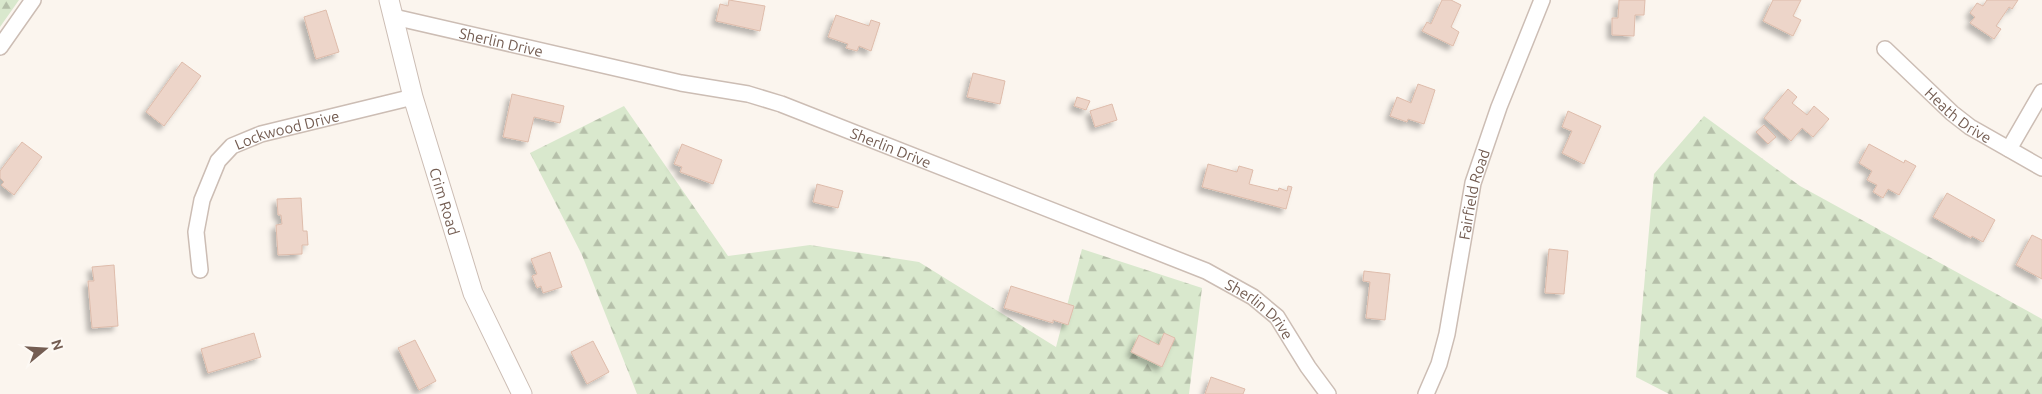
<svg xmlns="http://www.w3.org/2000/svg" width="2042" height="394" font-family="Ubuntu,sans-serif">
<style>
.forest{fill:url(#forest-firs)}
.building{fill:#edd5c9;stroke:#debcab;filter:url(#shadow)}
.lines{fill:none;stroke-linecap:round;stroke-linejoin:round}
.minor-casing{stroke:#ccbdb4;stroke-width:18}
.tertiary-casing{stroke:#ccbdb4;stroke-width:21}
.minor{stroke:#fff;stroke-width:15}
.tertiary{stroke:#fff;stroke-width:19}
.labels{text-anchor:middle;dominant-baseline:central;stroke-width:4;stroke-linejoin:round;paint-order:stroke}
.street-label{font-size:15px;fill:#745d52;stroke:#fdf9f4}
</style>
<defs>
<pattern id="forest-firs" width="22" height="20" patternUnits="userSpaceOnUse" patternTransform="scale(1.25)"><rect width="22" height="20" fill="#d9e8cd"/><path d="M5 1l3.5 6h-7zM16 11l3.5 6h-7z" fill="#b5bfa9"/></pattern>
<filter id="shadow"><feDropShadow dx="-4.5" dy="4.5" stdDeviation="2.5" flood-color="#0004"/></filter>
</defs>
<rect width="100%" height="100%" fill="#fbf5ee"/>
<path class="forest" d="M0,0H19L0,27Z
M624,106L728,256L810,245L919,262L1056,347L1082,249L1202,288L1189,394H637L582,255L530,153Z
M1704,116L1800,186L2042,319V394H1669L1636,377L1654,174Z"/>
<path class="building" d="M729,0L765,6L760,31L716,21L720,4L728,6Z
M1442,0H1451L1461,5L1451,27L1459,32L1453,46L1422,31L1427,22L1431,24Z
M1619,0H1645L1644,15H1635L1634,36L1612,35V18H1618Z
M1773,0H1801L1793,16L1801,20L1793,36L1763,21Z
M1987,0H2018L2012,9L2009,7L1996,26L2001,29L1994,39L1970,23L1975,17L1970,13L1977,3L1983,6Z
M326,10L339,52L316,59L304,17Z
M836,15L869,26L871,20L880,23L871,51L859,46L857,51L846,48L848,44L828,37Z
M182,62L201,76L164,126L146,112Z
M973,73L1005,81L1000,104L967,97Z
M1418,84L1435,90L1424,124L1408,119L1407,122L1390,116L1397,97L1411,103Z
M1788,89L1797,97L1792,103L1807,115L1814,106L1829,119L1813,137L1802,128L1791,141L1764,118Z
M512,94L564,106L560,123L534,117L528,142L503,137Z
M1077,97L1090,101L1086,110L1074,106Z
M1112,104L1117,120L1095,127L1090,111Z
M1568,111L1601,126L1584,164L1562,153L1572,131L1562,127Z
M1764,125L1776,137L1768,144L1756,132Z
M22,142L42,157L14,195L1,185L4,182L0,178V171Z
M682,144L722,160L713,184L680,172L682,167L674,164Z
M1869,144L1904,163L1905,160L1916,166L1899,195L1888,189L1883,198L1873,192L1877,185L1867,180L1872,171L1859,163Z
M1208,164L1237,172L1239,166L1253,170L1249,184L1278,191L1279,188L1287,191L1288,186L1292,187L1286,209L1202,187Z
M817,184L843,191L838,208L813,202Z
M1947,193L1995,220L1983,242L1972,236L1971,238L1933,217Z
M301,198L303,231H307L308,245H302V254L278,255L276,225L282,224L281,215H278L277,199Z
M2032,235L2042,240V279L2016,265Z
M1549,249L1568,251L1564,294L1545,293Z
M550,252L562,287L543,293L541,286L537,288L532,276L537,274L531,259Z
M114,265L118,326L92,328L88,281H94L92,267Z
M1364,271L1390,274L1385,320L1366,318L1370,282L1363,281Z
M1011,286L1074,306L1068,325L1053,320V323L1004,308Z
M254,333L261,357L208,373L201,349Z
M1164,333L1175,338L1162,367L1131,352L1139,335L1159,345Z
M415,340L436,381L419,390L398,348Z
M593,341L609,372L587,384L571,352Z
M1211,377L1245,389L1243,394H1205Z"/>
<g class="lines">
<g class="minor-casing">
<g id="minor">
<path id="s1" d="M394,17L681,83L748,94L781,104L1206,271L1253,297L1277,317L1308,367L1328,394"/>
<path d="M0,47L33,0"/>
<path id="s2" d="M1885,49L1952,113L1970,127L2042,168"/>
<path d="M2009,149L2042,92"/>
<path id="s3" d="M200,270L196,232L202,200L218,161L232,146L261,134L413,97"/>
<path id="s4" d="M1426,394L1439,364L1447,334L1473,183L1499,107L1542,0"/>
</g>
</g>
<g class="tertiary-casing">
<g id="tertiary">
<path id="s5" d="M389,0L413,97L473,293L522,394"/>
</g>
</g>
<use href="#minor" class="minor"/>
<use href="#tertiary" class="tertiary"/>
</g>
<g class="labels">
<g class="street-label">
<text stroke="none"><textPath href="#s1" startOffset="110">Sherlin Drive</textPath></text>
<text stroke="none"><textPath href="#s2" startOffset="99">Heath Drive</textPath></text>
<text stroke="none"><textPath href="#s3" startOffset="191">Lockwood Drive</textPath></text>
<text stroke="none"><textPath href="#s1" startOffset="515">Sherlin Drive</textPath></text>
<text stroke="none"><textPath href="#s4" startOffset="206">Fairfield Road</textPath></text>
<text stroke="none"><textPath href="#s5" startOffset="209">Crim Road</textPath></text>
<text stroke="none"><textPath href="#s1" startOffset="920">Sherlin Drive</textPath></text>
</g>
</g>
<g transform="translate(45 349) rotate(72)" stroke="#fdf9f4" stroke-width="4" paint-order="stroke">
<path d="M0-4L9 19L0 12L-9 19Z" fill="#745d52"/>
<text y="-8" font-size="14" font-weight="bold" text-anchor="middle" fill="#745d52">N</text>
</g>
</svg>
